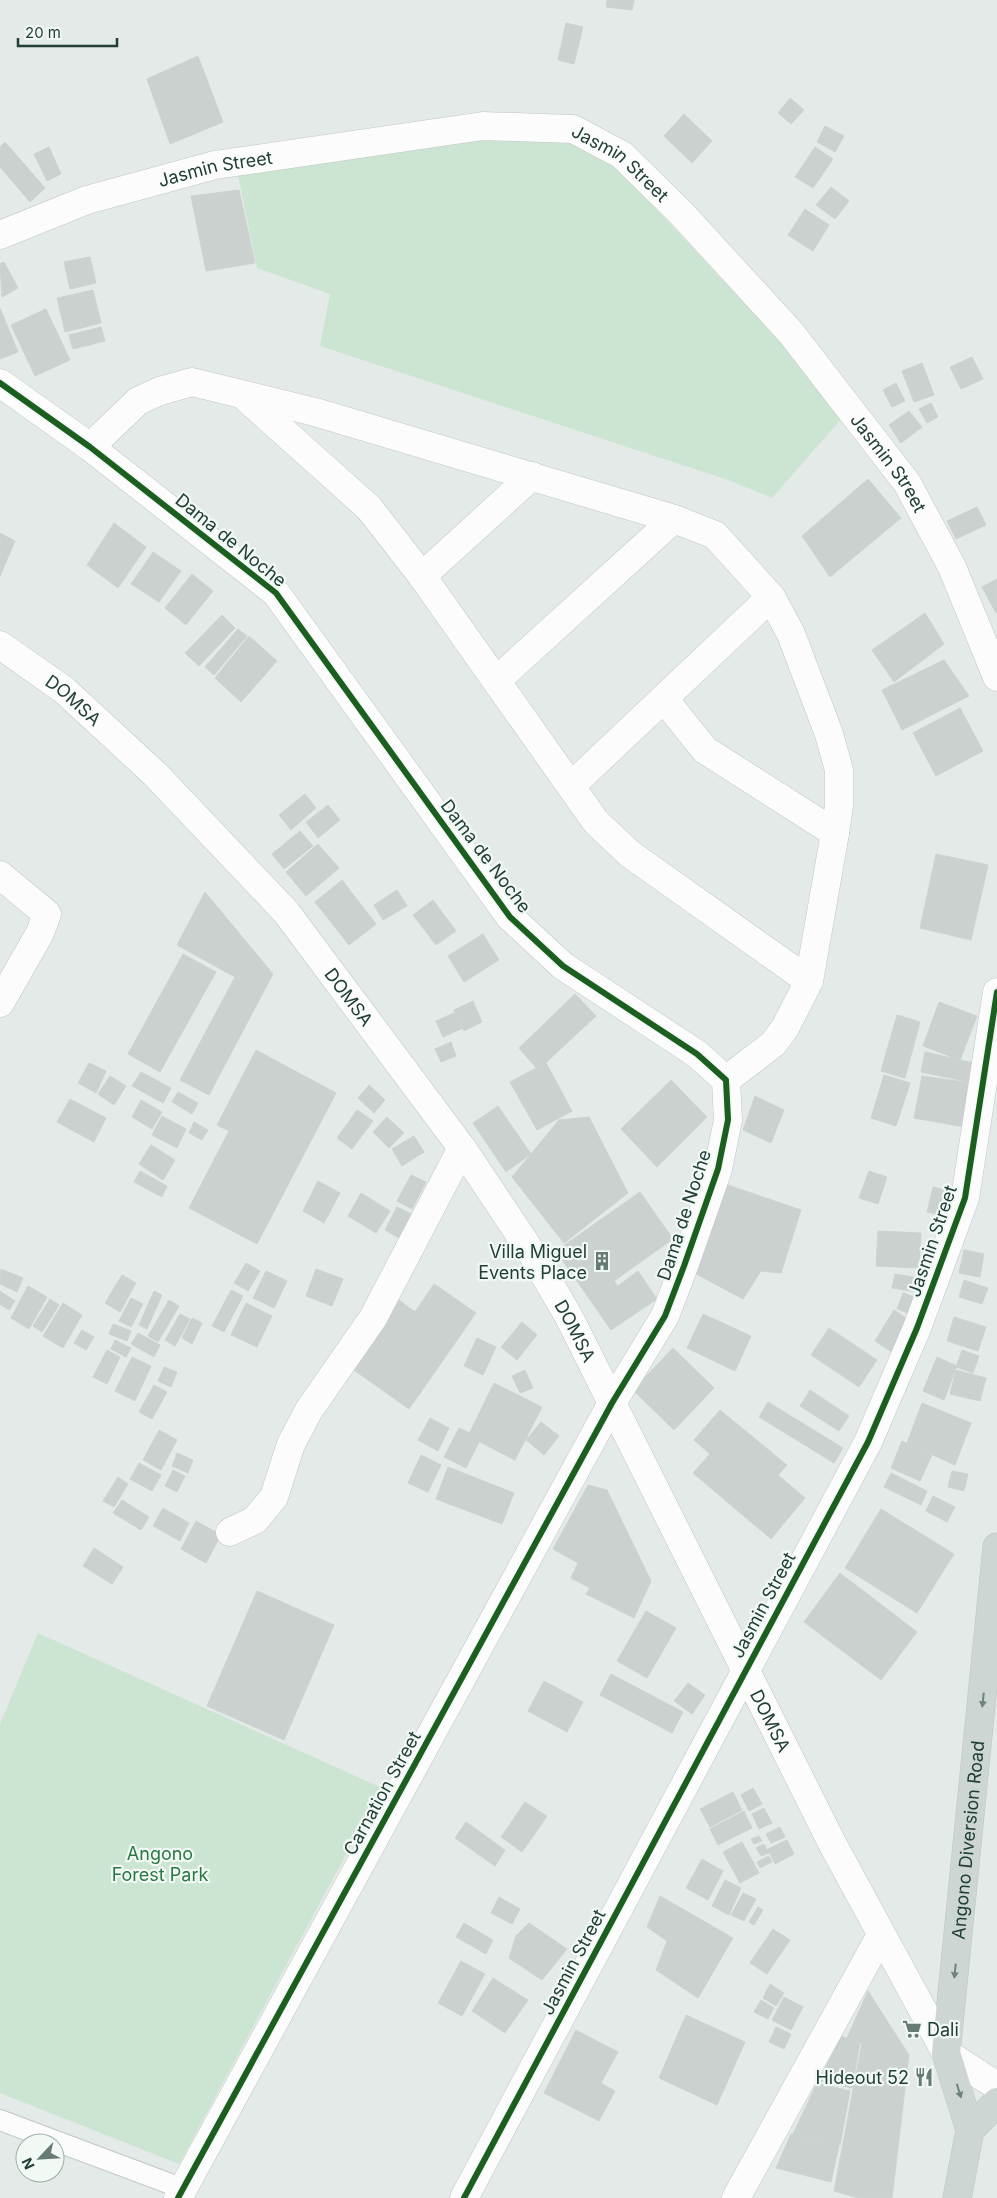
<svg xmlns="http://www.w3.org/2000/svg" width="997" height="2198" font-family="Inter,sans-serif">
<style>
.green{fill:#cce4d2}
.building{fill:#cbd1ce;stroke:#cdd3d0}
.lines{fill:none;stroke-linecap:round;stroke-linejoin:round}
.service-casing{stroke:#c1c7c4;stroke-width:22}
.minor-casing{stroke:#c1c7c4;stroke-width:29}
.secondary-casing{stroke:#bfc8c4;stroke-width:29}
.primary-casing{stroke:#bcc6c2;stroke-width:29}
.service{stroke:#fbfcfb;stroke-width:20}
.minor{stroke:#fbfcfb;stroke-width:28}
.secondary{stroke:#fbfcfb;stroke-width:28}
.primary{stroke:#cdd6d3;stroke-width:28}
.cycleway-casing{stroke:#f2f9f5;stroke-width:9}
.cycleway{stroke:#1b5e20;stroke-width:6}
.oneway{fill:#6e837c}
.labels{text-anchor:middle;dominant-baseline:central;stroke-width:4.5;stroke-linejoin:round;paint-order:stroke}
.street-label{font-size:18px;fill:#213f35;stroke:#f2f9f5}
.poi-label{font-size:18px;fill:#213f35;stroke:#f2f9f5;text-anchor:end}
.park-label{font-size:18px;fill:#287843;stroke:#f2f9f5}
</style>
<rect width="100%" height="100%" fill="#e4eae7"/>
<path class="green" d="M487,138L570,140L615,165L775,336L842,418L772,498L731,481L320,346L330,294L257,268L238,175Z
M38,1633L382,1788L179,2164L0,2093V1724Z"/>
<path class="building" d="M607,0H634L632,10L606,7Z
M566,23L583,27L574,64L558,60Z
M198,56L223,122L170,144L147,79Z
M790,98L804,110L791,124L778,113Z
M684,114L712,141L692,163L664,136Z
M825,126L844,136L835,152L817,142Z
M5,142L45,188L30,202L0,167V147Z
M49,147L61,174L47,181L34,154Z
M815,147L833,159L813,188L795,177Z
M831,187L849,201L835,219L816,205Z
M239,190L255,263L206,271L191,196Z
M805,209L829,225L813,251L788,235Z
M90,257L96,283L70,289L64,262Z
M4,262L18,288L2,297L0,264Z
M93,290L101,323L65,332L57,298Z
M0,308L18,352L0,359Z
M46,309L70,360L35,376L11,325Z
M101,327L105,341L73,349L69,335Z
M972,357L983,379L961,389L950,367Z
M922,363L934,395L914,402L902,371Z
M896,383L905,401L892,407L883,390Z
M931,403L938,417L927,423L919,409Z
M909,411L922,427L901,443L889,425Z
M868,479L901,518L830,577L802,536Z
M977,507L986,525L956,539L947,521Z
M114,523L146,547L118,588L87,565Z
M0,533L15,541L0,576Z
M153,552L181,571L159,602L131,584Z
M192,574L213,591L186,625L165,608Z
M997,579V612L996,613L982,587Z
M925,613L944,644L894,682L872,650Z
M222,615L235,628L199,666L185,653Z
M238,629L247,636L214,675L205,667Z
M249,636L277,661L241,702L215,678Z
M944,660L969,696L902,730L882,690Z
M960,708L983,751L936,776L913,733Z
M305,794L316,808L291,830L279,815Z
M328,805L340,820L318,838L306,822Z
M300,831L313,846L284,869L272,854Z
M318,844L339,868L306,896L286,872Z
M936,854L988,865L971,940L920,928Z
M342,880L376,924L349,945L315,902Z
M397,890L407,906L383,920L374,905Z
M205,892L273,974L209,1095L180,1080L235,977L177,945Z
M433,900L456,931L436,945L413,915Z
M483,934L499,960L464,982L448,956Z
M183,954L216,972L160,1072L128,1054Z
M575,994L596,1016L538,1070L519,1048Z
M473,1001L482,1022L464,1031L454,1010Z
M939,1002L977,1016L960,1060L923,1046Z
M456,1012L463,1028L443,1037L436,1021Z
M897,1015L920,1022L905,1078L881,1071Z
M451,1042L456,1056L441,1062L435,1049Z
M256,1050L336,1093L257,1244L189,1208L229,1131L217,1125Z
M925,1052L983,1065L980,1084L921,1072Z
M89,1063L106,1071L96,1093L78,1083Z
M546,1063L572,1111L537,1130L510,1082Z
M141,1072L171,1088L163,1103L132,1086Z
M884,1075L910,1083L896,1126L871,1118Z
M110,1076L126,1086L114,1105L98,1094Z
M922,1076L980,1084L970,1128L914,1118Z
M671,1080L707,1117L657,1167L621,1129Z
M369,1085L385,1100L374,1113L358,1098Z
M178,1092L198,1103L192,1114L172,1102Z
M755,1096L784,1110L771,1143L743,1130Z
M70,1099L106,1118L94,1142L57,1122Z
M141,1100L162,1112L152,1129L132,1117Z
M498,1106L531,1154L506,1172L473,1123Z
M357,1110L373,1121L352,1149L337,1138Z
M162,1116L186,1129L177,1148L152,1135Z
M387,1117L404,1133L389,1148L373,1132Z
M589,1117L628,1193L564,1243L512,1177L559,1120Z
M194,1122L208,1130L202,1140L189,1133Z
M414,1136L424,1152L402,1166L392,1149Z
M151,1145L175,1160L163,1180L139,1164Z
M140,1171L167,1186L162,1197L134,1182Z
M869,1171L887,1177L878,1204L859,1198Z
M411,1175L426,1182L412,1209L397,1201Z
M318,1181L340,1193L324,1223L303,1211Z
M722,1183L801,1210L781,1273L761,1271L743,1299L687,1269Z
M933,1187L957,1193L951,1218L927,1212Z
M640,1192L673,1239L614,1281L618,1286L638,1271L657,1299L611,1330L556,1251Z
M361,1193L390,1211L376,1233L348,1216Z
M397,1207L413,1215L401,1239L385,1230Z
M878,1231L921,1233L919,1268L876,1266Z
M964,1250L984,1254L980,1277L959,1273Z
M246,1263L260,1271L248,1291L234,1283Z
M1,1269L23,1278L17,1292L0,1284Z
M316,1269L343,1279L332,1306L306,1296Z
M266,1271L287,1281L274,1308L253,1298Z
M895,1274L926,1279L924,1293L892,1288Z
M122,1275L136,1283L120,1312L105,1303Z
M964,1280L988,1288L982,1304L959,1297Z
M434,1284L476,1313L409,1409L351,1368L399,1300L415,1312Z
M28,1286L47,1297L29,1329L11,1318Z
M231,1290L243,1296L224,1332L212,1326Z
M0,1291L15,1301L9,1310L0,1304Z
M154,1291L162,1295L147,1329L139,1325Z
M903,1293L923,1300L917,1317L897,1309Z
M131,1298L143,1304L131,1327L119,1321Z
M50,1299L59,1305L42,1332L33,1326Z
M169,1300L179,1306L158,1342L148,1336Z
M63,1303L82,1315L63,1348L43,1336Z
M246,1303L272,1316L257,1347L231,1335Z
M894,1310L915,1324L896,1355L875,1341Z
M180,1314L190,1319L175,1346L165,1340Z
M703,1314L751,1336L735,1371L687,1348Z
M954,1317L986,1327L978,1351L947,1341Z
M192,1318L202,1323L192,1344L182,1338Z
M522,1322L537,1335L517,1360L501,1347Z
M113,1324L131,1331L127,1341L109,1334Z
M829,1328L877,1360L859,1387L811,1355Z
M82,1330L94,1337L86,1350L74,1343Z
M138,1333L160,1345L154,1357L131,1344Z
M477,1338L496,1347L483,1375L464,1366Z
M115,1340L131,1348L126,1357L111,1349Z
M673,1348L714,1388L674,1430L633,1390Z
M107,1350L120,1357L107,1384L93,1377Z
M962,1350L979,1356L973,1373L956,1367Z
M132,1357L151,1366L135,1401L115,1391Z
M937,1357L957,1366L944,1400L923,1391Z
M164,1367L177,1372L171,1387L158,1381Z
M525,1370L533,1388L520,1393L512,1376Z
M956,1370L986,1378L980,1401L950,1394Z
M494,1383L542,1407L515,1460L468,1436Z
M154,1385L167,1392L152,1419L139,1412Z
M810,1390L849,1416L839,1431L800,1406Z
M768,1402L843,1448L834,1463L759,1417Z
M922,1403L971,1423L955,1465L907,1443Z
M720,1410L787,1465L778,1475L805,1498L771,1539L693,1473L710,1454L694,1440Z
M430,1418L449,1428L438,1451L418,1440Z
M541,1422L559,1436L544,1455L526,1440Z
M459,1428L481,1438L466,1468L444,1457Z
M159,1430L177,1440L161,1470L143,1460Z
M902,1441L932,1455L920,1481L891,1468Z
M177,1453L193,1460L188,1473L172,1466Z
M421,1455L441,1465L428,1492L408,1483Z
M139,1463L161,1475L152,1491L130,1479Z
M448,1467L514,1493L502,1524L436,1499Z
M173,1470L185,1476L177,1492L165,1486Z
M952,1471L968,1474L964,1491L948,1487Z
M891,1473L927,1491L921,1505L884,1487Z
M118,1477L128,1484L114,1507L103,1501Z
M588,1485L607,1490L651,1581L634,1618L586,1594L590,1588L571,1578L578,1563L553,1549Z
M933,1496L955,1507L947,1522L926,1511Z
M122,1500L149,1517L141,1530L113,1513Z
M163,1508L189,1523L180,1541L153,1526Z
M881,1509L954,1554L917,1613L845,1568Z
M196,1521L221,1535L206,1563L181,1549Z
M94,1548L123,1567L112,1584L83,1566Z
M840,1573L917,1632L881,1680L804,1622Z
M257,1591L334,1625L284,1740L207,1706Z
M646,1611L676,1628L647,1678L617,1661Z
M611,1674L683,1712L672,1733L600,1695Z
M544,1681L583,1702L567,1732L528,1711Z
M688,1683L705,1695L692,1714L674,1701Z
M753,1788L762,1804L749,1811L741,1795Z
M733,1792L742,1810L710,1827L700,1809Z
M525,1802L547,1816L522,1852L501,1837Z
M764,1808L772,1823L759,1829L752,1814Z
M744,1811L752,1828L718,1845L710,1829Z
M466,1822L505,1850L495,1866L455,1838Z
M780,1827L785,1837L771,1843L766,1834Z
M759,1836L762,1841L754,1844L751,1839Z
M787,1840L794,1854L775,1864L768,1849Z
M742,1842L759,1873L740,1883L723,1852Z
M764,1844L769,1853L761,1856L756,1848Z
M769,1856L772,1862L760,1868L757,1862Z
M702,1859L723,1871L708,1900L686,1888Z
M725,1880L741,1888L729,1915L712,1906Z
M743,1893L756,1899L744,1921L731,1915Z
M660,1896L733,1938L698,1998L656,1970L667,1941L647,1927Z
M499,1897L520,1909L512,1924L491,1913Z
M758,1907L763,1910L754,1925L749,1922Z
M464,1923L493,1940L486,1954L456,1937Z
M529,1923L567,1949L542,1980L509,1958L516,1936Z
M773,1929L790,1940L767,1974L750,1963Z
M461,1961L485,1974L462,2016L438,2003Z
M493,1978L528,2000L505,2033L472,2011Z
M770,1984L784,1993L776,2006L763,1998Z
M868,1991L909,2055L892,2198H858L834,2191L862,2043L847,2038Z
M784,1997L803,2007L791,2030L772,2020Z
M761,2000L774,2008L768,2019L754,2012Z
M686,2015L745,2042L717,2105L659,2078Z
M776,2027L791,2034L784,2049L769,2042Z
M576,2030L618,2052L601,2083L615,2091L599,2121L544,2093Z
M841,2036L860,2043L852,2088L819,2081Z
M817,2083L850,2091L840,2145L793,2134Z
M791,2134L839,2145L831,2182L776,2168Z"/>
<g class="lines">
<g class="service-casing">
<path id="service" d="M0,2120L184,2189"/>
</g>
<g class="minor-casing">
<g id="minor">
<path id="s1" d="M0,235L87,200L215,165L483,126L573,129L622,155L682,214L791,333L907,483L952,567L997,677"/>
<path d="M0,383L90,447L276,593L510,917L563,966L697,1054L726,1080L728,1120L718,1169L684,1266L665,1316L612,1403L178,2198"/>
<path d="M243,395L369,508L422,576L596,822L630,854L809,981"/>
<path d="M90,447L138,401L160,391L192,382L315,412L674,519L715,535L771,597L791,634L829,734L839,770V806L835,833L809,981L785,1028L773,1044L726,1080"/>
<path d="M422,576L532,476"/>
<path d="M497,680L674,519"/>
<path d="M664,699L705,750L835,833"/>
<path d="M571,786L771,597"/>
<path d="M0,875L47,914L40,933L0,1003"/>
<path d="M230,1532L255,1520L274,1497L291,1444L309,1410L373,1318L462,1148"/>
<path d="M464,2198L868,1442L917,1328L965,1198L997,992"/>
<path d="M736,2198L881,1935"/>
</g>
</g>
<g class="secondary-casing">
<g id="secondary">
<path id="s2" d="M0,645L64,690L155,774L286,912L462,1148L530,1250L569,1317L832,1843L946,2053L997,2086"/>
</g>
</g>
<g class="primary-casing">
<g id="primary">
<path d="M970,2130L997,2102"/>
<path id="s3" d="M957,2198L970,2130L946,2053L997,1547"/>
</g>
</g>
<use href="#service" class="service"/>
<use href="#minor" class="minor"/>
<use href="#secondary" class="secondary"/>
<use href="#primary" class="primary"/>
<g class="cycleway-casing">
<path id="cycleway" d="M0,383L90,447L276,593L510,917L563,966L697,1054L726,1080L728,1120L718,1169L684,1266L665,1316L612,1403L178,2198
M464,2198L868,1442L917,1328L965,1198L997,992"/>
</g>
<use href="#cycleway" class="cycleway"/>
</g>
<defs><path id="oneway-solid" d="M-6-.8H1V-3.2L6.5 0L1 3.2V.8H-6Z" transform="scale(1.25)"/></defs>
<g class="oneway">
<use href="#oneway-solid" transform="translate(983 1700) rotate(96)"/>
<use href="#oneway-solid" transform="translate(955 1971) rotate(96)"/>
<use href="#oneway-solid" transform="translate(959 2091) rotate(73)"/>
</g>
<defs>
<g id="building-bare" transform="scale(1.5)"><path d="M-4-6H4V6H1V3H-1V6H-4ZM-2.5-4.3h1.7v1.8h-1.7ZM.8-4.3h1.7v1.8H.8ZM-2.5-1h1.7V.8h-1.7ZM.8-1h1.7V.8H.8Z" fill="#657b73" stroke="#f2f9f5" stroke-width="2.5" paint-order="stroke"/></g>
<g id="supermarket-bare" transform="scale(1.5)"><path d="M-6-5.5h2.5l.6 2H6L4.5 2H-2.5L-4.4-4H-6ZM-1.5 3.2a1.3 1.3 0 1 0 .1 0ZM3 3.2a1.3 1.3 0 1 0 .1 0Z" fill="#657b73" stroke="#f2f9f5" stroke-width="2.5" paint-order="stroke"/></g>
<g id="restaurant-bare" transform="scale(1.5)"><path d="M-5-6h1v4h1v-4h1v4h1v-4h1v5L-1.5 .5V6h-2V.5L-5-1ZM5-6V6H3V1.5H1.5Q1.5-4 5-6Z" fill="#657b73" stroke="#f2f9f5" stroke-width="2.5" paint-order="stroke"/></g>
</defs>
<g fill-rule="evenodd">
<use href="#building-bare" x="602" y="1261"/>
<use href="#supermarket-bare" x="912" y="2029"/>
<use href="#restaurant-bare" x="924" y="2077"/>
</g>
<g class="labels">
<g class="street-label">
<text stroke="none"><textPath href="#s1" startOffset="646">Jasmin Street</textPath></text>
<text stroke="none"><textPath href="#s1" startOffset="226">Jasmin Street</textPath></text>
<text stroke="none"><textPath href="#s1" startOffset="1051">Jasmin Street</textPath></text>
<text transform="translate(231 540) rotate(39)">Dama de Noche</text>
<text stroke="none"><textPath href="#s2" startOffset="92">DOMSA</textPath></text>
<text transform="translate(486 856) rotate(53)">Dama de Noche</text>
<text stroke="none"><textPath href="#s2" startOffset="498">DOMSA</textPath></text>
<text transform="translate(684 1215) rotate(-72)">Dama de Noche</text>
<text transform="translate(932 1241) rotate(-71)">Jasmin Street</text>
<text stroke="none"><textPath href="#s2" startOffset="902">DOMSA</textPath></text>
<text transform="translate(763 1605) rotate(-62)">Jasmin Street</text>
<text stroke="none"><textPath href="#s2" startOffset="1338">DOMSA</textPath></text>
<text transform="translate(382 1793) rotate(-61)">Carnation Street</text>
<text stroke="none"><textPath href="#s3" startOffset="364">Angono Diversion Road</textPath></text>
<text transform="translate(573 1962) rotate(-62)">Jasmin Street</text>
</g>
<g class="poi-label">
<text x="587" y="1251">Villa Miguel<tspan x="587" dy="21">Events Place</tspan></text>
<text x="927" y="2029" text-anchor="start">Dali</text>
<text x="909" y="2077">Hideout 52</text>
</g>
<g class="park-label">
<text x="160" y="1853">Angono<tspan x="160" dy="21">Forest Park</tspan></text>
</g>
</g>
<g transform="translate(40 2158) rotate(245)"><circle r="24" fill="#f2f9f5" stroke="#9eafa8"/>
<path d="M0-4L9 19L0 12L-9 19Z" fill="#657b73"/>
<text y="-8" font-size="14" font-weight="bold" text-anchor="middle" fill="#213f35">N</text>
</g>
<path d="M18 38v8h99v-8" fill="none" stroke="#213f35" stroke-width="2.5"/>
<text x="25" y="38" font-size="15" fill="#213f35" stroke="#f2f9f5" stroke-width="4" paint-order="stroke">20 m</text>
</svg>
